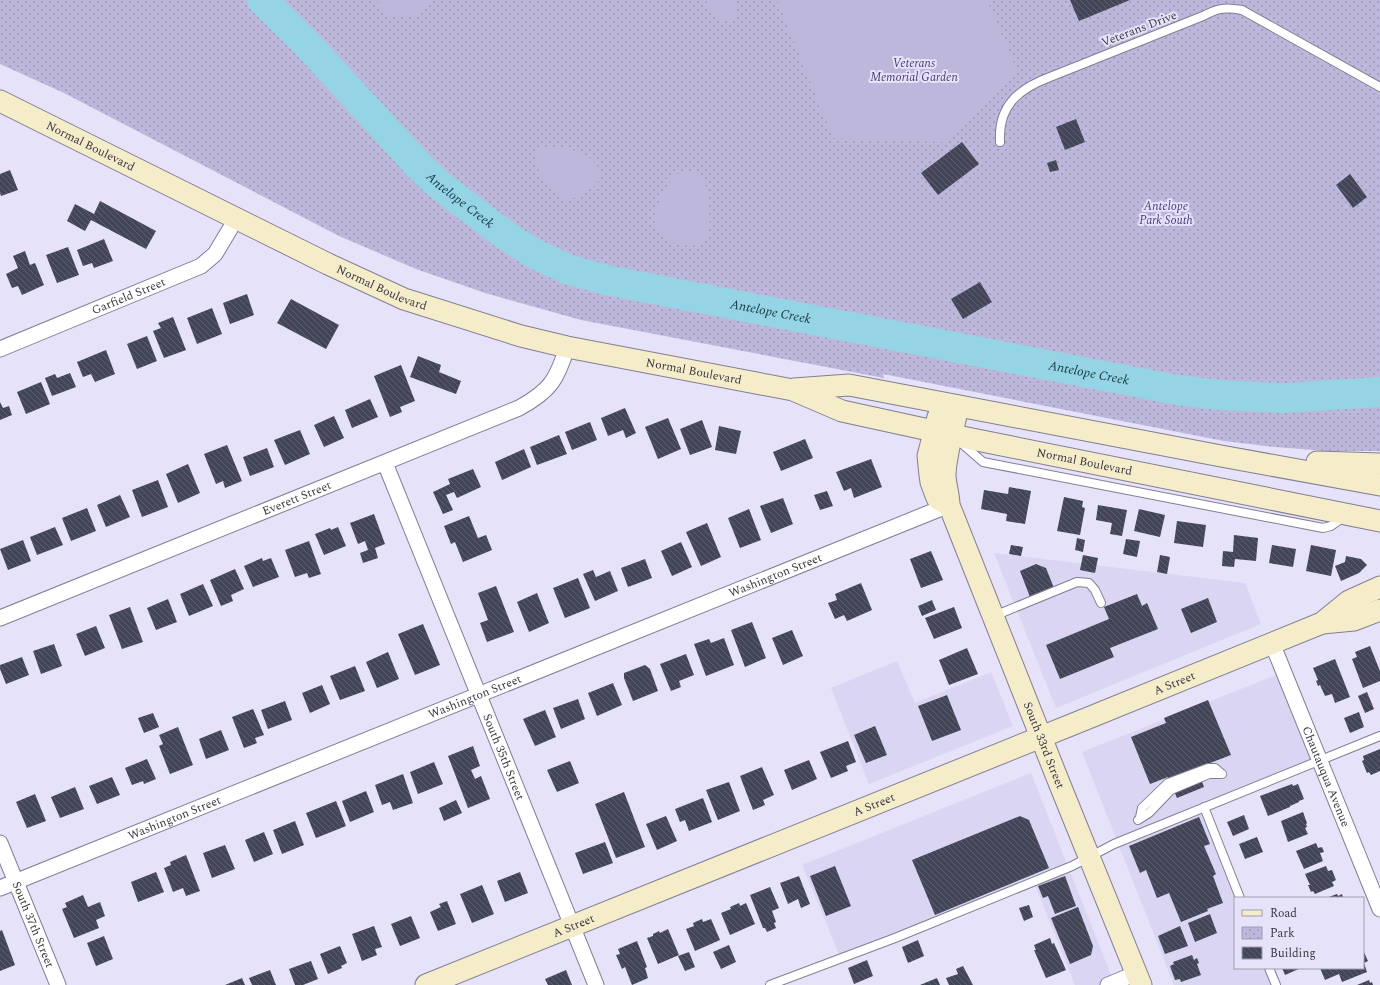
<svg xmlns="http://www.w3.org/2000/svg" width="1380" height="985" font-family="Spectral,serif">
<style>
.built{fill:#dad5f3}
.park{fill:url(#park-dots)}
.garden{fill:#bdb7db}
.lines{fill:none;stroke-linecap:round;stroke-linejoin:round}
.river{stroke:#94d4e4;stroke-width:30}
.building{fill:url(#building-back-hatch)}
.service-casing{stroke:#827e93;stroke-width:10}
.minor-casing{stroke:#827e93;stroke-width:17}
.secondary-casing{stroke:#827e93;stroke-width:23}
.service{stroke:#fff;stroke-width:8}
.minor{stroke:#fff;stroke-width:15}
.secondary{stroke:#f5ecca;stroke-width:21}
.labels{text-anchor:middle;dominant-baseline:central;stroke-width:4;stroke-linejoin:round;paint-order:stroke}
.street-label{font-size:12px;fill:#3a3841;stroke:#e6e2f9}
.park-label{font-size:12px;font-style:italic;fill:#4b3b77;stroke:#e6e2f9}
.water-label{font-size:13px;font-style:italic;fill:#17373e;stroke:#e6e2f9}
</style>
<defs>
<pattern id="park-dots" width="8" height="8" patternUnits="userSpaceOnUse"><rect width="8" height="8" fill="#bdb7db"/><path d="M2 2h.1M6 6h.1" fill="none" stroke="#9b96b3" stroke-width="1.8" stroke-linecap="round"/></pattern>
<pattern id="building-back-hatch" width="6" height="6" patternUnits="userSpaceOnUse"><rect width="6" height="6" fill="#434558"/><path d="M-1 5l2 2M0 0l6 6M5-1l2 2" fill="none" stroke="#5d5e6e"/></pattern>
</defs>
<rect width="100%" height="100%" fill="#e6e2f9"/>
<path class="built" d="M994,553L1245,583L1261,624L1056,708Z
M897,661L915,703L991,672L1013,726L869,784L831,688Z
M1284,672L1320,760L1204,807L1240,898H1235V968H1269L1276,985H1174L1082,752Z
M1031,773L1115,985H1075L1034,882L841,959L802,865Z"/>
<path class="park" d="M0,0H1380V451H1326L1275,447L1224,441L883,374L884,378L581,320L485,293L416,269L339,236L64,93L0,64Z"/>
<path class="garden" d="M377,0H429C428,4 426,8 422,11C417,16 394,19 388,16C382,13 379,6 377,0Z
M706,0H736C737,10 737,17 727,21C714,20 709,11 706,0Z
M777,0H987L1017,70L943,142L833,138Z
M544,147C564,145 603,154 600,179C596,186 590,189 584,193C579,195 572,200 567,200C555,201 532,165 535,155C536,151 540,149 544,147Z
M686,171C693,171 700,174 704,180C707,186 707,195 708,201C710,219 715,247 688,246C681,245 673,243 668,239C661,234 655,228 654,220C653,210 667,183 675,176C678,173 682,172 686,171Z"/>
<g class="lines">
<path class="river" id="s1" d="M262,0L306,43L419,166L438,184L505,235L533,253L570,270L606,280L1177,390L1218,395L1284,398L1380,392"/>
</g>
<path class="building" d="M1070,0H1130L1079,21Z
M1076,119L1085,142L1065,150L1056,127Z
M962,142L979,164L938,195L921,173Z
M1056,160L1059,170L1050,172L1047,163Z
M10,170L18,190L1,196L0,193V174Z
M1350,174L1367,197L1353,208L1336,185Z
M100,201L156,231L146,249L91,220L85,231L67,221L75,204L94,214Z
M104,239L113,261L94,268L92,263L83,266L77,250Z
M68,247L79,275L57,283L46,255Z
M25,251L30,265L35,263L44,285L22,295L18,286L12,288L6,274L18,268L13,256Z
M980,282L992,302L963,319L951,299Z
M247,294L254,315L230,324L223,303Z
M291,299L339,325L326,349L277,323Z
M212,308L222,334L197,344L187,318Z
M173,317L186,350L164,358L153,331L161,328L158,323Z
M147,336L157,361L137,369L127,344Z
M106,350L115,374L95,382L91,374L83,377L77,362Z
M418,356L441,365L439,372L461,381L456,394L410,377Z
M401,365L415,401L400,407L402,412L390,417L374,376Z
M70,373L76,387L52,396L45,378L55,374L57,378Z
M41,382L50,404L26,414L17,392Z
M370,399L378,417L352,428L345,410Z
M0,402L3,408L9,406L12,415L0,420Z
M625,408L636,433L626,438L623,430L608,436L601,418Z
M334,416L344,438L324,447L314,425Z
M668,418L681,449L658,459L645,427Z
M702,420L712,447L690,455L680,429Z
M590,422L597,440L572,450L565,432Z
M719,426L741,431L736,454L715,450Z
M300,430L310,454L285,465L274,440Z
M559,435L567,454L537,465L530,447Z
M805,439L813,458L781,471L773,452Z
M227,445L242,481L225,488L223,481L216,484L204,454Z
M267,448L274,467L250,476L243,457Z
M524,449L531,467L502,480L495,462Z
M871,459L882,487L854,498L851,488L844,491L836,472Z
M188,464L200,493L178,503L166,474Z
M473,469L481,487L457,498L454,492L446,495L453,510L443,514L433,492L450,484L448,479Z
M158,480L168,507L142,517L132,490Z
M1009,487L1031,491L1025,524L1006,521L1007,514L981,509L984,490L1008,494Z
M827,491L833,506L820,510L814,495Z
M120,495L130,517L106,527L97,505Z
M1064,497L1083,501L1082,507L1085,508L1080,535L1057,531Z
M783,498L793,524L771,533L760,506Z
M1098,505L1127,510L1122,536L1110,534L1112,523L1096,520Z
M87,508L96,531L71,541L62,518Z
M749,509L761,540L740,548L728,518Z
M1139,509L1165,515L1160,537L1134,531Z
M374,514L385,544L375,548L378,558L363,563L360,553L368,550L365,541L358,544L350,523Z
M469,516L478,538L486,535L492,550L463,562L455,542L451,544L444,526Z
M1177,521L1206,525L1203,547L1174,543Z
M707,523L721,557L701,566L686,532Z
M55,527L63,545L37,555L30,537Z
M338,527L346,546L324,555L315,534L330,528L331,530Z
M1234,535L1258,538L1256,561L1235,559L1234,567L1222,566L1223,551L1233,552Z
M1077,538L1085,540L1083,552L1075,550Z
M1126,539L1140,541L1137,557L1123,554Z
M23,540L31,561L8,570L0,549Z
M309,541L321,574L309,578L307,573L295,577L285,550Z
M681,542L692,567L672,576L661,551Z
M1011,545L1023,547L1021,556L1009,554Z
M1272,545L1296,549L1293,567L1269,563Z
M1311,545L1336,550L1331,576L1306,571Z
M931,551L943,580L921,588L910,559Z
M1083,555L1098,558L1095,573L1080,570Z
M1160,555L1170,557L1167,574L1157,572Z
M1346,556L1361,559L1367,565L1359,573L1341,581L1335,566L1345,562Z
M262,558L263,561L271,558L279,577L253,587L244,566Z
M645,559L652,578L628,587L621,568Z
M1036,564L1046,568L1054,588L1030,597L1020,571Z
M235,569L244,589L231,595L233,601L221,606L210,580Z
M593,570L596,577L610,571L618,591L595,601L583,574Z
M578,578L590,608L565,618L553,588Z
M861,583L872,610L847,621L844,615L835,619L828,603L837,600L835,594Z
M203,584L213,606L189,616L180,594Z
M496,586L514,632L487,642L480,623L488,620L478,593Z
M537,593L549,623L529,632L517,602Z
M1137,594L1142,606L1147,603L1158,629L1110,648L1114,657L1060,679L1046,645L1109,619L1104,607Z
M1208,598L1217,622L1191,633L1181,609Z
M168,599L177,622L156,630L147,608Z
M932,600L936,610L922,616L918,606Z
M130,607L143,642L122,649L109,615Z
M954,607L962,628L934,639L925,618Z
M752,622L766,658L745,667L731,630Z
M423,624L440,665L415,675L398,634Z
M96,626L105,648L85,656L76,634Z
M792,630L803,656L783,665L772,638Z
M724,638L734,665L706,676L694,644L709,639L711,643Z
M54,644L62,666L41,674L33,651Z
M1370,646L1380,671V681L1363,688L1352,659L1357,657L1355,652Z
M967,648L978,674L949,685L939,660Z
M388,652L399,679L377,688L366,662Z
M686,654L694,675L679,681L681,687L671,691L660,664Z
M22,657L29,675L6,684L0,669V665Z
M1335,659L1350,697L1335,703L1332,694L1325,696L1320,685L1318,686L1316,681L1318,680L1313,668Z
M645,665L650,669L658,691L633,701L624,678V673Z
M355,666L365,691L340,700L330,676Z
M613,683L622,705L597,716L588,693Z
M322,685L330,704L310,713L302,693Z
M1367,692L1374,709L1365,713L1358,696Z
M947,695L961,730L932,741L918,706Z
M578,699L585,719L561,729L553,708Z
M1208,700L1231,755L1197,768L1204,787L1177,798L1168,777L1150,784L1131,737L1166,723L1164,718Z
M285,701L292,720L268,729L261,710Z
M253,709L264,735L255,738L257,743L244,748L232,717Z
M545,710L556,737L535,746L523,719Z
M1359,712L1364,727L1350,733L1344,718Z
M153,713L159,727L144,733L138,718Z
M875,726L887,755L866,763L854,735Z
M178,727L193,765L170,774L159,746L163,744L159,735Z
M221,730L229,750L206,759L199,739Z
M848,741L856,762L846,766L848,771L831,778L820,752Z
M473,746L480,766L471,770L475,779L481,776L490,799L468,808L448,756Z
M1380,749V771L1371,775L1369,772L1367,773L1362,761L1364,760L1363,756Z
M147,759L156,779L144,784L143,781L132,785L125,768Z
M809,760L817,779L792,790L784,770Z
M570,761L579,783L557,792L547,770Z
M434,762L443,784L418,794L410,772Z
M762,767L774,795L763,800L765,805L753,810L740,776Z
M403,774L413,803L393,810L390,802L382,805L375,785Z
M112,777L120,795L97,804L89,786Z
M729,782L740,811L718,820L706,790Z
M1292,784L1293,786L1298,784L1304,799L1299,801V802L1290,806V807L1268,816L1260,796Z
M75,787L84,809L60,818L51,797Z
M366,791L374,812L350,822L342,801Z
M624,792L645,847L616,858L595,804Z
M35,794L46,821L27,828L16,802Z
M703,798L712,822L689,831L685,820L680,822L675,809Z
M456,800L462,813L444,821L439,808Z
M336,801L346,826L316,838L306,813Z
M1303,812L1307,823L1306,824L1307,827L1305,828L1308,834L1288,842L1281,821Z
M1244,815L1249,829L1233,836L1227,822Z
M666,816L677,841L657,850L646,824Z
M1020,816L1029,820L1049,868L935,915L912,860Z
M1199,817L1210,844L1204,846L1216,874L1213,876L1223,903L1207,909L1208,911L1181,922L1169,893L1157,898L1146,870L1140,873L1129,846Z
M295,821L304,845L282,854L273,830Z
M264,832L273,854L254,862L245,840Z
M1257,837L1263,852L1245,859L1239,844Z
M605,842L613,863L583,874L575,853Z
M1316,843L1318,848L1322,847L1324,852L1320,853L1323,861L1304,869L1296,851Z
M225,845L235,869L212,878L203,853Z
M186,855L200,891L186,896L183,888L173,892L164,868L171,865L170,862Z
M835,866L851,906L826,916L810,876Z
M1326,866L1328,871L1332,870L1336,880L1332,882L1334,886L1315,894L1313,891L1311,892L1308,885H1310L1305,874Z
M156,872L164,892L138,902L131,882Z
M520,872L528,893L505,902L497,881Z
M799,876L810,904L801,908L798,899L788,904L780,883Z
M1065,876L1076,906L1055,914L1048,896L1043,898L1038,886Z
M482,885L494,914L472,923L460,894Z
M770,887L779,908L772,911L776,922L774,923L776,928L767,932L765,928H763L750,895Z
M1337,894L1338,896L1342,894L1343,898H1326Z
M83,895L88,907L100,902L105,916L96,920L99,928L74,938L62,909L67,907L65,903Z
M447,901L456,924L438,931L430,912L441,907L439,904Z
M739,903L740,906L746,903L755,924L730,935L721,913L731,909L730,907Z
M1029,905L1033,917L1024,921L1019,908Z
M1078,907L1093,946L1091,955L1070,964L1051,918Z
M1210,914L1217,933L1195,942L1188,923Z
M411,916L420,938L400,946L391,924Z
M702,919L703,922L711,919L720,940L695,951L686,929L694,926L693,923Z
M374,926L382,947L375,949L377,955L362,961L352,934Z
M1180,926L1188,946L1165,954L1158,936Z
M668,929L679,955L658,964L647,938L653,936V934L659,931L660,933Z
M2,930L15,965L0,971V931Z
M104,936L113,959L96,966L87,943Z
M1050,938L1052,944L1054,943L1066,970L1046,978L1034,950H1036L1034,945Z
M918,940L924,956L908,963L902,947Z
M637,941L647,967L645,968L648,978L632,985L625,967L622,969L616,955L620,954L618,949Z
M729,945L736,962L721,969L713,952Z
M340,946L347,963L341,966L342,968L328,974L320,954Z
M1363,950L1368,961L1364,963L1367,972L1342,982L1339,974L1325,980L1320,968H1363Z
M689,952L695,967L685,971L678,956Z
M1192,955L1194,960L1197,958L1199,963L1197,964L1201,975L1181,982L1180,979L1175,980L1170,966L1174,964L1173,962Z
M867,960L873,976L854,984L848,968Z
M311,961L318,979L303,985H295L289,969Z
M963,966L973,985H949L946,978L958,974L956,969Z
M1282,968H1301L1285,975Z
M270,970L276,985H252L249,978Z
M566,970L572,985H548L545,979Z
M242,978L245,985H225Z
M937,978L940,985H920Z
M1369,980L1370,983L1372,982L1373,985H1357Z"/>
<g class="lines">
<g class="service-casing">
<path id="service" d="M1000,142C998,106 1018,89 1050,77L1203,16C1218,8 1225,7 1242,10L1380,87
M960,442L983,462L1323,528L1331,526L1344,517
M994,616L1077,582L1089,583L1095,590L1101,603
M1204,807L1240,898
M1140,817L1142,808L1168,783L1208,768H1215L1222,774
M1138,820L1149,813L1171,790L1209,774H1222
M1269,968L1276,985
M770,985L895,938L1072,866L1114,844L1380,736"/>
</g>
<g class="minor-casing">
<g id="minor">
<path id="s2" d="M0,349L201,266L215,254L236,219"/>
<path id="s3" d="M385,463L596,985"/>
<path id="s4" d="M0,618L519,408C550,391 557,380 567,347"/>
<path id="s5" d="M1272,643L1380,909"/>
<path id="s6" d="M0,843L58,985"/>
<path id="s7" d="M0,888L949,505"/>
<path d="M1108,985L1137,973"/>
</g>
</g>
<g class="secondary-casing">
<g id="secondary">
<path id="s8" d="M0,101L328,264L404,299L521,336L567,347L793,390L842,411L952,435L1380,521"/>
<path d="M794,389L849,385L1221,456L1380,485"/>
<path id="s9" d="M958,406C954,427 946,453 945,474C945,485 949,494 949,505L1058,780L1141,985"/>
<path d="M938,417L928,456L930,475L931,482L937,498L945,503"/>
<path d="M1317,462L1380,464"/>
<path d="M1322,623L1354,620L1380,610"/>
<path id="s10" d="M426,985L1071,725L1322,623L1349,601L1380,587"/>
</g>
</g>
<use href="#service" class="service"/>
<use href="#minor" class="minor"/>
<use href="#secondary" class="secondary"/>
</g>
<g class="labels">
<g class="street-label">
<text transform="translate(1139 29) rotate(-21)">Veterans Drive</text>
<text stroke="none"><textPath href="#s8" startOffset="101">Normal Boulevard</textPath></text>
<text stroke="none"><textPath href="#s8" startOffset="425">Normal Boulevard</textPath></text>
<text stroke="none"><textPath href="#s2" startOffset="139">Garfield Street</textPath></text>
<text stroke="none"><textPath href="#s8" startOffset="749">Normal Boulevard</textPath></text>
<text stroke="none"><textPath href="#s8" startOffset="1151">Normal Boulevard</textPath></text>
<text stroke="none"><textPath href="#s4" startOffset="320">Everett Street</textPath></text>
<text stroke="none"><textPath href="#s7" startOffset="836">Washington Street</textPath></text>
<text stroke="none"><textPath href="#s10" startOffset="807">A Street</textPath></text>
<text stroke="none"><textPath href="#s7" startOffset="512">Washington Street</textPath></text>
<text stroke="none"><textPath href="#s9" startOffset="359">South 33rd Street</textPath></text>
<text stroke="none"><textPath href="#s3" startOffset="317">South 35th Street</textPath></text>
<text stroke="none"><textPath href="#s5" startOffset="144">Chautauqua Avenue</textPath></text>
<text stroke="none"><textPath href="#s10" startOffset="483">A Street</textPath></text>
<text stroke="none"><textPath href="#s7" startOffset="188">Washington Street</textPath></text>
<text stroke="none"><textPath href="#s6" startOffset="88">South 37th Street</textPath></text>
<text stroke="none"><textPath href="#s10" startOffset="159">A Street</textPath></text>
</g>
<g class="park-label">
<text x="914" y="63">Veterans<tspan x="914" dy="14">Memorial Garden</tspan></text>
<text x="1166" y="206">Antelope<tspan x="1166" dy="14">Park South</tspan></text>
</g>
<g class="water-label">
<text stroke="none"><textPath href="#s1" startOffset="282">Antelope Creek</textPath></text>
<text stroke="none"><textPath href="#s1" startOffset="618">Antelope Creek</textPath></text>
<text stroke="none"><textPath href="#s1" startOffset="942">Antelope Creek</textPath></text>
</g>
</g>
<rect x="1234" y="897" width="130" height="72" fill="#e6e2f9" stroke="#a19eaf"/>
<rect x="1242" y="910" width="20" height="6" fill="#f5ecca" stroke="#a19eaf"/>
<text x="1270" y="917" font-size="12" fill="#3a3841">Road</text>
<rect x="1242" y="927" width="20" height="12" fill="url(#park-dots)" stroke="#a19eaf"/>
<text x="1270" y="937" font-size="12" fill="#3a3841">Park</text>
<rect x="1242" y="947" width="20" height="12" fill="url(#building-back-hatch)" stroke="#a19eaf"/>
<text x="1270" y="957" font-size="12" fill="#3a3841">Building</text>
</svg>
